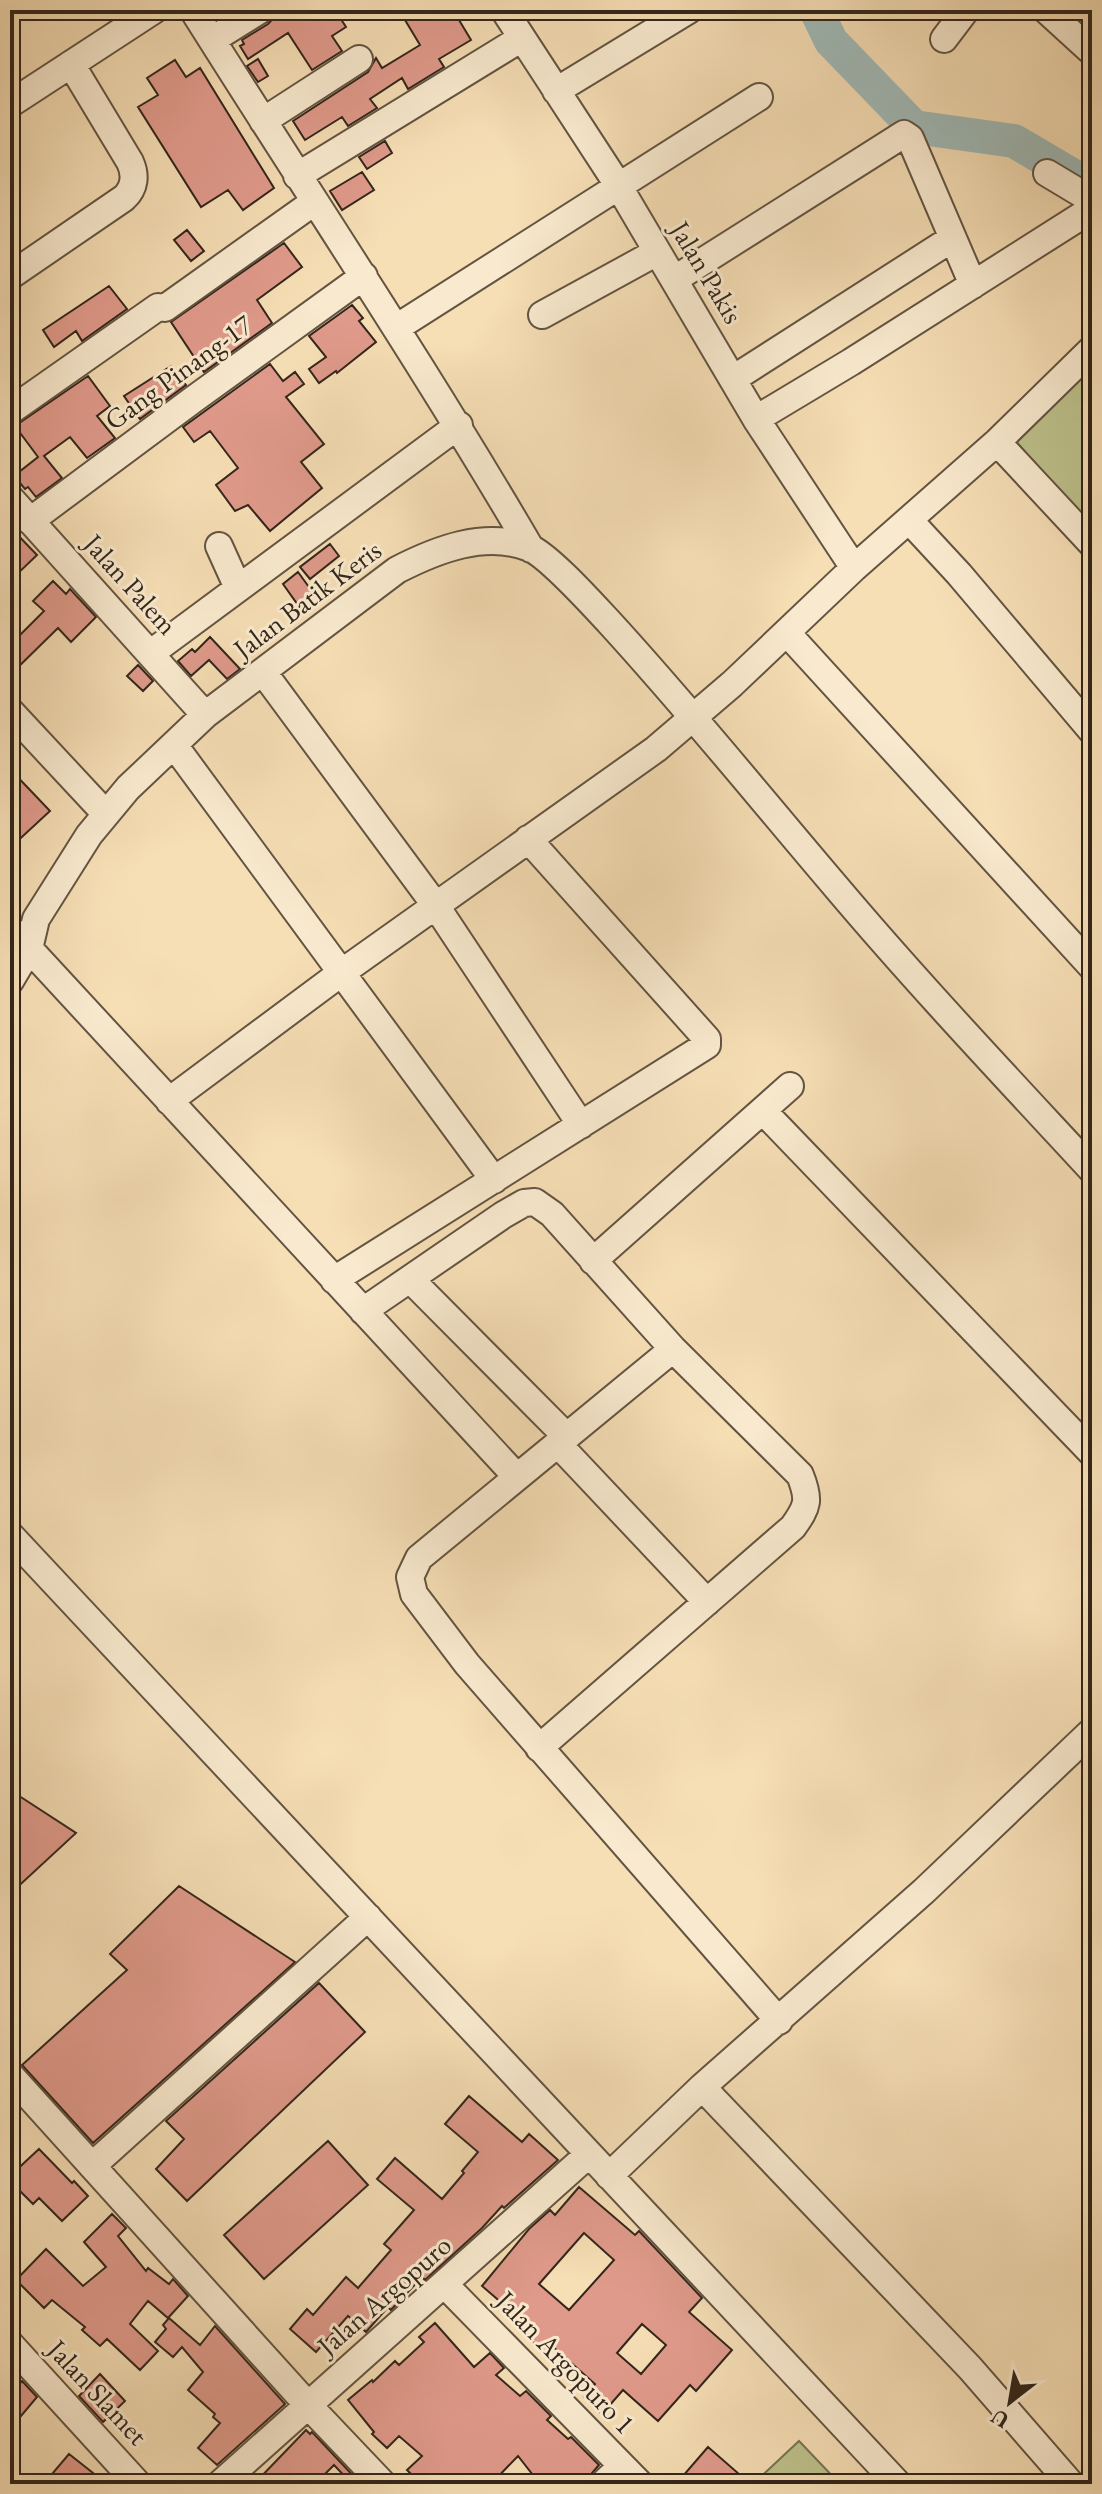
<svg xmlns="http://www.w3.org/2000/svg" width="1102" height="2494" font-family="'EB Garamond',serif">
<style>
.green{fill:#bdc18c;stroke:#787454;stroke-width:2}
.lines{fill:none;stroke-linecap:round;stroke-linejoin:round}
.river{stroke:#a0bab7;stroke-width:34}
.building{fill:#e09a8b;stroke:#32261b;stroke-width:2;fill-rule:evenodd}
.minor-casing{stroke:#635442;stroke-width:30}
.minor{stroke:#f9eacf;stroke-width:26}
.labels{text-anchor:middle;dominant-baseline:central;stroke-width:6;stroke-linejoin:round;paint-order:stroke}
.street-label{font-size:28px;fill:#32261b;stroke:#f9eacf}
</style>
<rect width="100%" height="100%" fill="#f6deb5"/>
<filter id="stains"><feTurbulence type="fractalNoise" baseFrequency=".0025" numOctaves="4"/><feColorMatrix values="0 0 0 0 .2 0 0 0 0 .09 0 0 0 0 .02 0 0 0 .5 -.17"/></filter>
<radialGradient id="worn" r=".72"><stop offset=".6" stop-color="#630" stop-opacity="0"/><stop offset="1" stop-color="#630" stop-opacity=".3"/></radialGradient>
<path class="green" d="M1092,363V527L1013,438Z
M799,2441L840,2484H753Z"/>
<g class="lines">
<path class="river" d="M816,10L831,41L914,127L1014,141L1087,184"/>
</g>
<path class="building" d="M281,10H335L346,27L332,36L342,51L312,70L288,33L248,59L240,46L244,44L242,40L268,24Z
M399,10H453L471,40L439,59L444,67L408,89L402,78L370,99L377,108L348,126L342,117L305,140L293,121L368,72L376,58L382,68L420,45Z
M258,59L268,76L258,82L247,66Z
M175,60L186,77L200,68L274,188L243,210L228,190L201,207L138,107L158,95L147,78Z
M385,141L392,153L367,169L359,157Z
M362,172L374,190L342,210L330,191Z
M187,230L204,251L191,261L174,240Z
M284,243L302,267L257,300L272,323L204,372L171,322Z
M109,286L127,309L82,341L76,331L54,347L43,330Z
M352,305L363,318L359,321L376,342L337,373L336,371L319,383L309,369L326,357L309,336Z
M270,364L283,381L295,372L304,384L286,397L324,444L301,462L322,488L270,531L248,505L235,511L216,485L238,468L210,431L194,442L183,427Z
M171,366L186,385L140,419L124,396Z
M88,376L110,406L97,416L115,438L87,458L70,437L44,456L62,478L36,497L28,487L25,489L14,476L38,457L15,426Z
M10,527L37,555L10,581Z
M330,544L339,556L310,579L300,567Z
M298,572L314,594L298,605L283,584Z
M53,581L66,594L70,589L96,617L71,642L58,628L10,675V645L44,611L33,601Z
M210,637L240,669L227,679L209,660L191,676L178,661L192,649L195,652Z
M138,665L153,681L143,691L127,676Z
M10,769L50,811L10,848Z
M10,1790L76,1833L10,1894Z
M179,1886L295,1962L93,2143L22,2065L127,1970L110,1954Z
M319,1983L365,2032L187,2201L156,2169L184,2139L166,2121Z
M469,2096L522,2142L529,2134L558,2160L504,2208L502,2206L482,2228L425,2280L422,2277L391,2310L388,2307L366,2332L348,2316L316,2352L290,2329L307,2309L313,2315L346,2277L358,2288L391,2250L384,2244L414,2210L377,2179L395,2158L442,2199L464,2173L462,2171L478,2152L445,2124Z
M328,2141L368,2185L264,2279L224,2235Z
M39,2149L72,2183L74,2181L88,2196L62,2221L39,2198L33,2204L10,2181V2176Z
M579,2187L635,2235L639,2231L702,2298L689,2312L732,2350L696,2391L690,2385L658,2421L623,2390L602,2414L584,2397L595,2384L552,2346L546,2353L519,2330L525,2323L482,2286L529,2229L550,2210L555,2215ZM584,2233L614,2260L569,2310L539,2284ZM642,2324L666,2345L641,2374L617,2353Z
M112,2214L126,2228L118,2236L146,2271L148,2268L169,2284L173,2279L188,2296L168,2318L148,2301L130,2324L158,2351L140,2370L107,2339L100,2346L82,2330L85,2327L52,2300L44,2308L16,2280L46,2249L83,2286L106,2267L84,2242Z
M169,2318L200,2345L215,2326L285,2404L217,2465L198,2448L220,2423L213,2417L215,2414L188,2390L203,2372L182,2347L173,2357L155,2342L166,2329L163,2325Z
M435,2323L474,2367L490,2353L504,2368L496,2375L520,2396L526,2391L551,2416L547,2420L568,2439L571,2437L599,2465L592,2473L587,2484H540L518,2456L491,2484H443L436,2477L428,2484H421L407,2470L422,2456L399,2436L387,2448L372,2434L374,2432L348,2400L372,2380L373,2382L395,2361L399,2365L424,2342L419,2337Z
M100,2374L125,2401L103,2422L79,2396Z
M22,2381L37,2397L10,2429V2395Z
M306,2430L310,2434L312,2432L361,2484H352L334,2465L315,2484L305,2477L298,2484H254Z
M708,2447L739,2474L731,2484H676Z
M69,2454L107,2484H66L52,2474Z"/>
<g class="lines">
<g class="minor-casing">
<path id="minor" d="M193,10C306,190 424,366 531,549
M504,10L618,185L756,419L854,568
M1046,10L1092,52
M944,39L966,10
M212,40L260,10
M556,91L689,10
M10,104L154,10
M263,121L359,59
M1047,173L1092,200
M297,176L522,38
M10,276L124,198C135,188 136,175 130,162L71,64
M675,279L904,134L910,138L973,285
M542,315L657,252
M396,328L759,97
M733,379L953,238
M10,411L158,307L165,308L314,202
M756,419L851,362L1092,209
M997,442L1092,544
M10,498L205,715
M909,520L959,574L1092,731
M30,521L194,399L364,276
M219,546L238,588
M787,633L1092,967
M151,653L459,425
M263,672L436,906L581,1125
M10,711L105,813
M174,745L494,1180
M10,928L516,1476
M10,981L29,949L36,919L89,835L128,788L205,715L397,570C436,550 485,530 530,548C550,557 593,605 609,622C688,708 761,799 837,888C919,985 1006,1077 1092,1170
M169,1101L341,973L656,749L732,684L854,568L997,442L1092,349
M763,1111L1092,1453
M593,1261L790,1086
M334,1280L707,1045V1039L528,839
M411,1280L567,1437
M363,1311L503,1215L524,1203L535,1202L552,1214L673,1349L800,1475C810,1500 808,1506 793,1527L539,1748
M673,1349L419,1558L410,1577L414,1594L467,1664L779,2021
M558,1444L707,1602
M10,1535L898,2484
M10,2075L307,2404L383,2484
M702,2087L970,2368L1071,2484
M92,2166L368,1917
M609,2176L702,2087L924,1891L1092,1731
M445,2285L640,2484
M10,2344L138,2484
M220,2484L589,2154
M603,2484L622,2466"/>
</g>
<use href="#minor" class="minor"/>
</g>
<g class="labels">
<g class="street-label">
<text transform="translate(707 272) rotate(59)">Jalan Pakis</text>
<text transform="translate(178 372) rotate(-36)">Gang Pinang-17</text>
<text transform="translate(131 584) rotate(48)">Jalan Palem</text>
<text transform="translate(307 599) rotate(-37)">Jalan Batik Keris</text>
<text transform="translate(384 2295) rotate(-41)">Jalan Argopuro</text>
<text transform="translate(566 2362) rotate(46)">Jalan Argopuro 1</text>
<text transform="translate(98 2392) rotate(47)">Jalan Slamet</text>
</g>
</g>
<rect width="1102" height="2494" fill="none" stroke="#f6deb5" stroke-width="40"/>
<rect x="12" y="12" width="1078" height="2470" fill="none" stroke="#32261b" stroke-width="4"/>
<rect x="20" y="20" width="1062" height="2454" fill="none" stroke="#32261b" stroke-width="2"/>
<g transform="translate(1010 2402) rotate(211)" stroke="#f9eacf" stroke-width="6" paint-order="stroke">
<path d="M0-6L14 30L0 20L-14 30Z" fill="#32261b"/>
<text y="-12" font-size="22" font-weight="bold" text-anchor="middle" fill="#32261b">U</text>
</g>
<rect width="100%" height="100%" filter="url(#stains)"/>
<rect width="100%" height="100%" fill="url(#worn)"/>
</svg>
